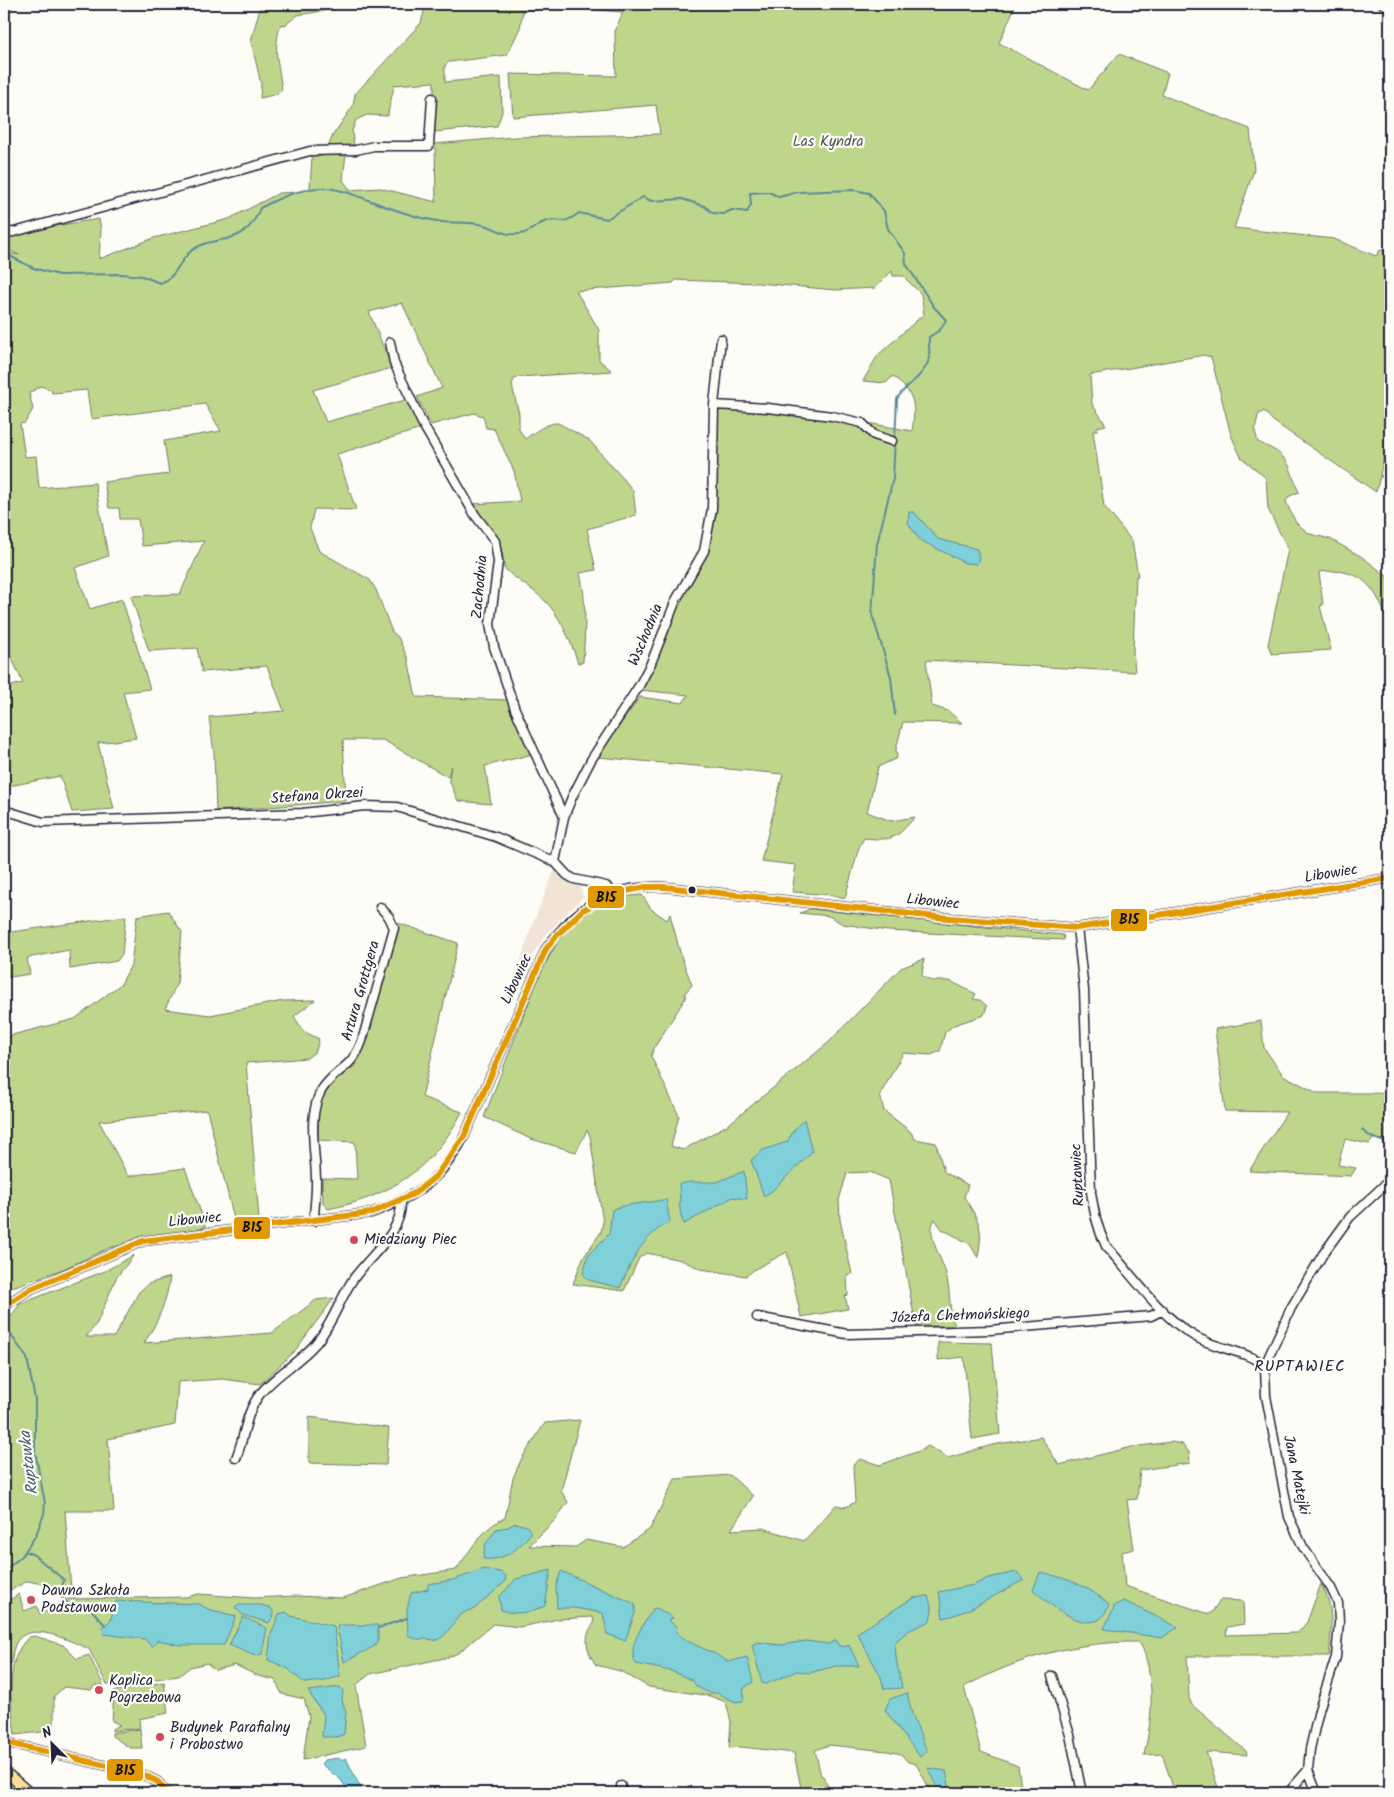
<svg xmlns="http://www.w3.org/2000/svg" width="1394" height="1797" font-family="Kalam,sans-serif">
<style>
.built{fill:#f1e4d5}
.green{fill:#bed68c;stroke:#707c64;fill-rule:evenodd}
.water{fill:#80d0da;stroke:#5a8a9a}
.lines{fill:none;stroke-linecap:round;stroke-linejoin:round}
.stream{stroke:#5a8a9a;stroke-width:2}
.minor-casing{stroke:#22223b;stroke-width:11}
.major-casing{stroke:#22223b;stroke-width:12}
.minor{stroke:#fdfcf7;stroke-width:8}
.major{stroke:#fadf96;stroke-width:9}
.bus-1-casing{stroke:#fdfcf7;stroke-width:10}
.bus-1{stroke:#e29906;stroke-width:6}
.bus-dot{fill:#22223b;stroke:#fdfcf7;stroke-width:2}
.poi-dot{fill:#d1495b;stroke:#fdfcf7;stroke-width:2}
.labels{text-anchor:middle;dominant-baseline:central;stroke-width:4.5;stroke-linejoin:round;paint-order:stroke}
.park-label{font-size:15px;fill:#515853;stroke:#fdfcf7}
.street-label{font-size:15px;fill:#22223b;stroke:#fdfcf7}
.poi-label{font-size:15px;fill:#22223b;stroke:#fdfcf7;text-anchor:start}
.neighbourhood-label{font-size:16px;letter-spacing:1px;fill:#22223b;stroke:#fdfcf7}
.water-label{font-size:16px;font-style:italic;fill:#435f73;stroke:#fdfcf7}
.line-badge{stroke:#fdfcf7;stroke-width:2}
.pale-badge-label{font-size:14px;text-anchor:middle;font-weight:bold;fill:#111}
</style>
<rect width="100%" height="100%" fill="#fdfcf7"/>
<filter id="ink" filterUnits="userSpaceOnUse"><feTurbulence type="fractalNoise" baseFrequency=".02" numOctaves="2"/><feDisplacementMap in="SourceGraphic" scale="10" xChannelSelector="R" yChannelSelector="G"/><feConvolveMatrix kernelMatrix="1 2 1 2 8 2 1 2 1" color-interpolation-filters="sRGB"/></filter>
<g filter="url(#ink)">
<path class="built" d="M555,868L580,883L583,897L547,933L512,988L530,931Z"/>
<path class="green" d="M261,4H367L298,15L285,25L281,24C272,49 279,65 282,90L278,94L260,98L261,84L251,41Z
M426,4H1016L999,43L1088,90L1119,54L1168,73L1162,95L1250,129L1254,170L1234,228L1334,239L1376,256L1380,250L1390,252V430L1380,475L1390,479V484L1380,476L1376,492L1273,421L1264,411L1258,415L1255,431L1258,442C1266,446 1276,450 1282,456C1292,465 1293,481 1299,492L1288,497L1286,502L1296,523L1310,534L1330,539L1362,557L1387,576L1390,586V628C1377,590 1365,566 1319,572L1323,605L1320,606L1331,650L1272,654L1268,645L1288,549L1268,509L1266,478L1241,457L1231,435L1211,357L1204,355L1090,375L1092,404L1106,425L1097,427V430L1093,431L1104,506L1132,541L1138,576H1136L1133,651L1135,672L926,660L932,706L948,711L962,723L903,722L896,749L897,758L878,767L867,812L891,821L915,817C895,839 895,841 864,838L859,847L845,898L833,895L792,892L796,865L761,861L783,774L597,757L640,697L683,703L688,695L640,690L659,656L687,584L707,544L716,402L862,422L912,431C916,403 915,395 893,376L886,383L863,381L878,355L924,314L921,294L903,276H893L892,271L875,288L836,290L758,283L676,280L673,283L576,291L599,330V360L612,371L519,377L514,379L512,385L519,414V429L525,439C534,433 547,422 558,423L589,440L633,490L636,515L587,529L596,570L580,573C587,600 585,634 583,662L578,663C571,641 559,613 542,598C530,587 516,580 504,568C503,536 488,529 474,504L520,501L514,471L494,429L486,428L483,416L474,413L431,425L417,397L442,388L402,303L369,312L392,368L313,390L326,422L409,399L424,428L337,454L356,510L314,509L310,528L319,551L370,580L376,590L392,632L398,637L408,659L416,697L511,700L533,754L485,766L491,804L458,801L449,780L451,766L448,777L383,740H343L346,801L216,811L214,753L209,717L284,711L267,666L202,672L197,648L149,651L131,596L180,594L204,541L142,546L138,519H120L119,508H109L104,482L169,474L164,441L221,431L205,404L91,419L87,390L52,393L51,390L41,386L29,393L33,409L25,423L20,424L25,457L36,456L39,488L95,483L108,556L75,568L90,609L122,599L150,689L123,692L136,738L98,743L114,809L72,812L60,776L4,787V688L23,683L4,641V252L19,255L4,247V234L99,219L101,229L99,259L154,238L229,219L279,193L299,192L310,188L312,156L328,147L333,135L353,106L355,94L421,23ZM558,7L623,12L615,31L616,76L510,74L513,117L656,105L660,134L514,137L435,144L436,202L380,188L350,190L343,180L346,153L354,148L352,131L356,120L367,115L388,116C388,109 393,94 394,85L434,82V132L497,126L502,112L501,77L445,82V65L449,62L507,55L520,28L523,10Z
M642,895L651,909L667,920L670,914L681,956L692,985L685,993L686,997L654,1048L651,1056L679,1116L671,1146L683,1150L729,1124L828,1043L901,968L924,959L922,976L932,981H950L976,994L973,999L980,1000L987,1006L984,1015L954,1025L945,1032L940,1051L931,1055L903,1053L880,1095L884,1111L910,1131L915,1139L936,1143L944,1172L968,1185L964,1197C981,1224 983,1227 978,1258L970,1244L942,1229L935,1219C924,1235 945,1262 947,1279C951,1298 948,1306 955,1326H916L889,1180L870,1172L847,1173L839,1200L840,1220L852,1274L847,1276L848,1295L845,1296L848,1309L801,1317L787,1252L755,1269L746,1276L701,1269L681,1260L646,1253L639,1258L624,1291L573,1284L583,1258L601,1232L603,1223L590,1136L587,1130L576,1152L531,1139L484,1117L541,971L561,936L589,909L618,897Z
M810,909L1063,935L1064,940L888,931L843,924L829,916L800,913Z
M168,911L182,932L177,983L165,1009L210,1015L283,1001L315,1000L294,1016L303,1031L319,1039L316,1051L307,1058L246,1063L259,1219L235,1223L207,1110L99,1121L128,1176L185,1168L206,1227L109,1248L63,1269L4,1290V1037L75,1019L121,984L131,965L137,916Z
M126,916L122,954L117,961L70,969L69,950L27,958L30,974L4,978V933Z
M398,923L458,943L422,1097L462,1112C433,1168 390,1197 328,1209L323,1204L322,1178L357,1179L355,1142L318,1140V1106L333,1081L355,1066Z
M1261,1021L1264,1048L1283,1075L1317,1093H1386V1086L1390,1083V1140L1373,1139L1369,1144L1345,1139L1338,1165L1356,1168L1351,1176L1249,1171L1287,1112L1225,1111L1215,1029Z
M134,1255L116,1278L97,1323L86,1337H114L139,1292L148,1284L170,1277C167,1301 157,1324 144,1343L272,1333L316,1300L334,1298L294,1352L260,1384L222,1379L178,1382L175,1425L108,1439L114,1511H65L71,1590L28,1581L4,1593V1326L20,1304L105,1271Z
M938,1342L992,1343L1000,1434L972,1439L964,1357L938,1360Z
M309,1417L389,1428L386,1465L309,1463Z
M580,1420L561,1491L568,1502L555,1520L529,1546L576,1547L586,1540L623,1547L650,1529L675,1479L730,1475L753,1496L731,1530L763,1528L804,1541L836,1505L846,1507L855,1502L853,1465L860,1459L880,1465L922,1450L928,1446L948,1458L992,1445L1041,1437L1059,1465L1132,1447L1171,1442L1182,1444L1189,1452L1190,1463L1140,1470L1137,1499L1127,1500L1134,1549L1122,1552L1125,1586L1209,1614L1212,1612L1220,1600L1243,1601L1244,1624L1227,1627L1226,1635L1298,1633L1307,1622L1321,1584C1335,1606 1331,1631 1329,1656H1187L1189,1698L1192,1705L1246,1751L1247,1755L1206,1752L1220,1793H1175L1162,1754L1144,1755C1151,1724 1154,1698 1148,1666C1145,1657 1145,1649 1138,1642C1077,1641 1017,1658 964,1687L981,1752L1018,1766L1021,1787L1032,1788V1793H932L916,1764L908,1762L901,1754L887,1751L829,1745L815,1750L821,1776H823L831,1793H802L794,1753L742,1747L729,1748L731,1722L726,1702L710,1696L649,1687L620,1671L596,1665C586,1650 583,1637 594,1623L593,1617L559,1619L520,1627L493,1624L458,1653L449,1657L370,1674L356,1685L366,1746L303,1760L309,1716L304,1699L282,1694L275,1680L258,1676L235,1665L215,1670L207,1663L190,1667L179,1676L107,1685L89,1649C61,1637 12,1612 12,1663L4,1666V1604L19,1594L24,1611L37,1606L40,1614L68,1599L186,1597L198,1594L254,1598L295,1596L343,1598L402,1578L456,1570C470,1551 483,1527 505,1518L513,1478L522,1458L545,1423Z
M35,1636L63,1645L77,1659L89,1655L104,1687L95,1685L91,1690L64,1687L54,1696V1723L50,1731L15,1735C11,1705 4,1659 29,1637Z
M164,1682L168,1713L139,1719L140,1728L112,1731V1729L120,1725L112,1721L114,1691Z
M140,1729L142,1748H130L112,1736V1733Z"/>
<path class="water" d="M909,512H914L938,539L977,549L979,557L977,564L965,563L920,540L908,523Z
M804,1119L812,1152L772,1191L764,1196L751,1160L763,1150L787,1142L794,1130Z
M744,1171L747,1199L733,1197L684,1224C677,1209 681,1200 679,1184L689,1182H717Z
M666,1199L670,1222C642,1236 632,1260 620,1288L589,1280L583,1274L588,1255L609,1234L612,1210C620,1204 652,1203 666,1199Z
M515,1523L527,1526L531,1533C518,1549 506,1561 483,1559L485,1545L496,1529L508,1527Z
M484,1569L500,1572L506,1576L505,1582L473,1610C455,1611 451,1634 438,1640C434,1641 431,1639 427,1639C419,1639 414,1640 408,1635L407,1610L411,1593L428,1589V1584L453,1580Z
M551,1570L545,1606C530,1612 517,1616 501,1610L499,1597L516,1579Z
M561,1571L635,1604V1613L625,1641L607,1634L603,1613L574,1608H557L556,1586Z
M1017,1572L1024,1580C997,1593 972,1612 943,1618L939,1592L974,1585L988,1578Z
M1040,1572C1066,1578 1090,1586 1109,1605C1107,1609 1104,1616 1100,1619C1081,1631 1047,1602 1033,1590Z
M928,1596L932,1609L930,1621L908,1631L895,1642L896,1658L902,1688L884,1689L881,1677L857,1633L913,1598Z
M116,1601L199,1604L208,1609L236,1616L224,1645H179L158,1640L152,1647L145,1639L103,1634L102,1627L110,1621Z
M1124,1601L1178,1627L1162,1638L1104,1629L1115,1605Z
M237,1605H261L271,1608L274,1614L269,1623L243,1615L235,1608Z
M657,1608L673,1618L668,1620L677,1627L676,1632C691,1647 712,1649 728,1662L747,1657L753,1682L744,1688L743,1701L735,1702L718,1693H710L697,1687L692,1680L671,1671L636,1664C626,1645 643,1626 653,1609Z
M286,1612L291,1616L334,1626L340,1676L325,1681L304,1683L287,1668L268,1660L271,1634L279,1614Z
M243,1617L267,1628L262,1654L255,1656L229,1645Z
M337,1625H378V1640L375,1646L344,1662Z
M836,1640L838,1645L843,1647L849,1645L859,1666H836L809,1673L797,1671L766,1684L762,1683L752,1645L757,1642L780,1645L806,1641L829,1644Z
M340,1687L343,1691L342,1700L346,1712L344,1734L337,1737H322L324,1715L308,1691Z
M907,1693L912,1714L927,1751L920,1757L885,1710L890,1699Z
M338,1758L341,1760L346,1758L363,1793H350L340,1779L321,1764L324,1760Z
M928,1768L946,1771L950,1790L947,1793H941Z"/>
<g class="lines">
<path class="stream" d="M4,253L33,268L59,275L122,274L142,276L160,283C176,278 178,263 189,253C212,231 244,252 260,208C329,171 340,193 405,213C417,217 430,220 442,222C456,223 471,222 484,225C498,228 501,236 520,234C531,233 537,223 547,221C563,218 562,226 579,213L607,219L643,197L651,201L682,199L704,206L713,213L723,214L732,210L747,212L751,205L750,193L769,192L779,197L798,192L854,190L869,193L884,211L888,229L905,253L906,264L934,307L946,320L940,330L929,337C928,345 931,355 928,362C922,378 905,385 897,399L893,479L877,544L872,614L891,677L895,715
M1362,1130L1371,1137L1390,1144
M27,1552L34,1555L64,1580L61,1590
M4,1571L22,1556L36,1535L44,1514L45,1503L35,1452V1399L27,1358L4,1325V1316
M61,1596L68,1604L91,1609L105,1625
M378,1628L407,1618"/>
<g class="minor-casing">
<path id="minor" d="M1383,4L1390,7
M4,233L14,232L310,151L356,150L374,146H429L432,98
M390,342L394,363L422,423L475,515L495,541L498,562L490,624L494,647L515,709L564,817
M714,405L768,408L832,416L862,423L874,435L892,441
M4,810L43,822L302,813L365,806L397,807L496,837L555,862L567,875L574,879L606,886L613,893
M555,862L564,817L572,797L591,760L639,686L651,663L676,600L704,551L712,509L714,405L721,339
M1077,928L1084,990L1091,1192C1094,1211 1097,1228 1106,1246C1132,1275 1161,1317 1194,1336C1216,1349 1244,1350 1265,1365
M314,1221C314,1209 316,1198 316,1186C317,1156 306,1119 321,1091C335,1068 351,1071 362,1041L394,928L389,917L380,907
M4,1306L31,1289L143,1241L371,1213C419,1195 439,1182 464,1137L546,949C577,905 611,885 665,887L937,917L1077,928L1390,878
M757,1317L847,1334L990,1330L1151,1316L1163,1310
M236,1458C245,1437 245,1413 260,1394C275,1375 300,1362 316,1343C331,1326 338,1304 350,1284C366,1257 402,1236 401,1202
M1052,1676L1070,1735L1082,1793
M4,1742L142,1774L158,1782L167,1793
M1308,1770L1317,1793
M621,1786V1793
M1288,1793L1308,1770L1310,1749L1319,1710L1336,1657L1339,1622L1338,1603L1331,1588L1303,1547L1289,1517L1266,1396L1265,1365L1291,1308L1323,1254L1350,1217L1390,1180"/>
</g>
<g class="major-casing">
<path id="major" d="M4,1771L30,1793"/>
</g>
<use href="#minor" class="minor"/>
<use href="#major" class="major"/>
<g class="bus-1-casing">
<path id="bus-1" d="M4,1306L31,1289L143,1241L371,1213L415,1193L436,1176L464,1137L546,949L558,934L583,910L612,894L646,887H665L937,917L1077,928L1390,878
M4,1742L142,1774L158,1782L167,1793"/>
</g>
<use href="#bus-1" class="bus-1"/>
</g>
</g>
<circle class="bus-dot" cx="692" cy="890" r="4.5"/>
<g class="poi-dot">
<circle cx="354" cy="1240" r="5"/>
<circle cx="31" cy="1600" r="5"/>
<circle cx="99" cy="1690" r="5"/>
<circle cx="160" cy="1737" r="5"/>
</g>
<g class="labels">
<g class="park-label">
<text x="828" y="142">Las Kyndra</text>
</g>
<g class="street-label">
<text transform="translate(480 587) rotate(-85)">Zachodnia</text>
<text transform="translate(646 635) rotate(-67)">Wschodnia</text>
<text transform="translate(317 796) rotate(-4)">Stefana Okrzei</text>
<text transform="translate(1331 874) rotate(-9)">Libowiec</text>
<text transform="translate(933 902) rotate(6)">Libowiec</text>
<text transform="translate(517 979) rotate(-65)">Libowiec</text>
<text transform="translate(361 991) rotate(-74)">Artura Grottgera</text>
<text transform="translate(1078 1175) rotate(-93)">Ruptawiec</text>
<text transform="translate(195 1220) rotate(-6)">Libowiec</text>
<text transform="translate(960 1316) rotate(-2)">Józefa Chełmońskiego</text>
<text transform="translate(1296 1475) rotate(78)">Jana Matejki</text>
</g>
<g class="poi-label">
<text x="364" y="1240">Miedziany Piec</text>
<text x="41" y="1591">Dawna Szkoła<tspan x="41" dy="17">Podstawowa</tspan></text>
<text x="109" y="1681">Kaplica<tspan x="109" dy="17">Pogrzebowa</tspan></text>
<text x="170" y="1728">Budynek Parafialny<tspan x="170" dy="17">i Probostwo</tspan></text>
</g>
<g class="neighbourhood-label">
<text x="1300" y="1366">RUPTAWIEC</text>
</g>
<g class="water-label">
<text transform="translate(29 1463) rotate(-97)">Ruptawka</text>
</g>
</g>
<g class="line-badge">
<rect x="587" y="885" width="38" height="24" rx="5" fill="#e29906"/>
<rect x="1110" y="908" width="38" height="24" rx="5" fill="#e29906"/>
<rect x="233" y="1216" width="38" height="24" rx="5" fill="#e29906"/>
<rect x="106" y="1758" width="38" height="24" rx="5" fill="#e29906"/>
</g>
<g class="pale-badge-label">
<text x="606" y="902">B15</text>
<text x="1129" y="924">B15</text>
<text x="252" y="1232">B15</text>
<text x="125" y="1775">B15</text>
</g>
<rect width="1394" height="1797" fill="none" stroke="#fdfcf7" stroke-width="20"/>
<rect x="10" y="10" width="1374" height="1777" fill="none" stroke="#22223b" stroke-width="2" filter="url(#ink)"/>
<g transform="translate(52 1744) rotate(336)" stroke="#fdfcf7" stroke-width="4" paint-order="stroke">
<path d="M0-4L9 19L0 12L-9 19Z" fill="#22223b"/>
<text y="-8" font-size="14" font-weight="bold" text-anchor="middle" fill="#22223b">N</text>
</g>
</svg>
